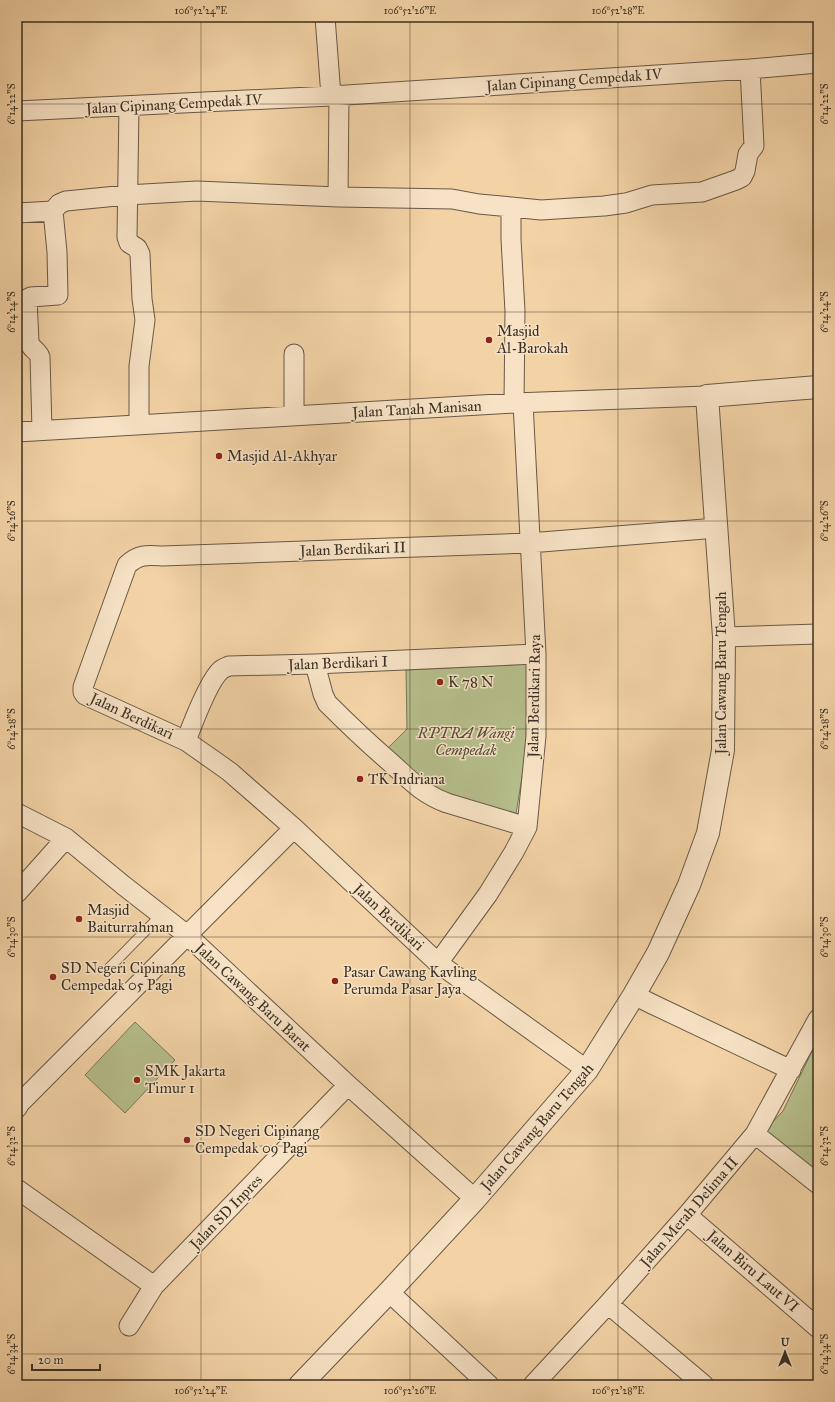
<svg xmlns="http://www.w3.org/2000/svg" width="835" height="1402" font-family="'IM FELL Great Primer',serif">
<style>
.green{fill:#b5be8b;stroke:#787758}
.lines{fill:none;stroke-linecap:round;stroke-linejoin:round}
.service-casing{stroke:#685946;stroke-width:11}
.minor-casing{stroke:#685946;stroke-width:21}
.tertiary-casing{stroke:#685946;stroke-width:24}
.service{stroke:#f7e2c5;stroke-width:9}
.minor{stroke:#f7e2c5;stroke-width:19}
.tertiary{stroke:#f7e2c5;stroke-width:22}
.ticks{fill:none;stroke:#3a3026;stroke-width:1;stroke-opacity:0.45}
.poi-dot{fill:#8f2418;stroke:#f7e2c5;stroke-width:1.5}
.labels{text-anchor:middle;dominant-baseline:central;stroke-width:3;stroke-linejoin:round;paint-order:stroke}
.street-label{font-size:15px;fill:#3a3026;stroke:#f7e2c5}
.poi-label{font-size:15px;fill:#3a3026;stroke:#f7e2c5;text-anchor:start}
.park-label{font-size:15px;font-style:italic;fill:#534c3a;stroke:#f7e2c5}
.neatline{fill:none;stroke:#3a3026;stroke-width:1.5}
.ticks-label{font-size:10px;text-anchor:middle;fill:#3a3026}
</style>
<rect width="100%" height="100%" fill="#f3d3a6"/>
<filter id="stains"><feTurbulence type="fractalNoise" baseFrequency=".005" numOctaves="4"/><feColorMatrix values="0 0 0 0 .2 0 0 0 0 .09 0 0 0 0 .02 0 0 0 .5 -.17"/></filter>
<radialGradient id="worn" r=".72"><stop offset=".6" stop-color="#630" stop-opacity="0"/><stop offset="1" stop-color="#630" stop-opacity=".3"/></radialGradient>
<path class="green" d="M527,664L526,752L515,820L434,795L384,752L407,729L406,670Z
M135,1022L175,1060L125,1113L85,1075Z
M818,1039V1177L765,1130L783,1111Z"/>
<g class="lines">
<g class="service-casing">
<path id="service" d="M109,968L161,915"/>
</g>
<g class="minor-casing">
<path id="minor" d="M325,17L331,96
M129,106L127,237L129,243L137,248L140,254L142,299L145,320L139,366V425
M17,111L331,96L750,69L818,63
M338,197L339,95
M511,207L541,210L604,206L626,203L652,195L702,192L736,180L742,177L745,171L748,154L754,146L750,69
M17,213L53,211L59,204L66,201L127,195L197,191L338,197L452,199L479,204L511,207V239L515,311L514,403
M294,354V416
M42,430L40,357C38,351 31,349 29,342L27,299L31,297L58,295L57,252L53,211
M17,432L514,403L707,396
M724,637L818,634
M315,664L323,694L327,703C347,723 368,743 390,762C409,779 422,794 447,803L527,827
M186,741C192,725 209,680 221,670C223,668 227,667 229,666L315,664L536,654
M17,813L66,838L123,885L187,935L348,1085L475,1199
M17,893L66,838
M438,963L488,894L514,852L527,827L536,736V654L523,403
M634,995L652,1004L791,1070
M587,1070L438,963L294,828L230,772L216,762L186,741L85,695L83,692V687L127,565C139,554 147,555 162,556L529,543L717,528
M17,1108L20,1103L294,828
M755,1134L818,1184
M17,1189L154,1286L129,1326
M687,1215L818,1328
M154,1286L348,1085
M389,1292L489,1385
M608,1304L704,1385
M533,1385L608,1304L687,1215L755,1134L818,1019"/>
</g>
<g class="tertiary-casing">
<path id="tertiary" d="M300,1385L389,1292L475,1199L587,1070L634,995L658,953L689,885L708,833L723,750L724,637L707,396L818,387"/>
</g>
<use href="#service" class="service"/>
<use href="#minor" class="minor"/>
<use href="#tertiary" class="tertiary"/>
</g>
<path class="ticks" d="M201,17V1385M410,17V1385M618,17V1385M17,104H818M17,312H818M17,521H818M17,729H818M17,937H818M17,1146H818M17,1354H818"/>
<g class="poi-dot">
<circle cx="489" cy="340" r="4"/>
<circle cx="219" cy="456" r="4"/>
<circle cx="440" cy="682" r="4"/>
<circle cx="360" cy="779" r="4"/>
<circle cx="79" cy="919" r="4"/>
<circle cx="53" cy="977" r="4"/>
<circle cx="335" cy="981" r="4"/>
<circle cx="137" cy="1080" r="4"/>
<circle cx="187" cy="1140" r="4"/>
</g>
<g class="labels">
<g class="street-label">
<text transform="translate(574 80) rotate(-4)">Jalan Cipinang Cempedak IV</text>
<text transform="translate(174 104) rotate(-3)">Jalan Cipinang Cempedak IV</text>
<text transform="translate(417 409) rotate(-3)">Jalan Tanah Manisan</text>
<text transform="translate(353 549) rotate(-2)">Jalan Berdikari II</text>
<text transform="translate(338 663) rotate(-2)">Jalan Berdikari I</text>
<text transform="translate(721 673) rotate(-90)">Jalan Cawang Baru Tengah</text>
<text transform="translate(534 696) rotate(-89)">Jalan Berdikari Raya</text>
<text transform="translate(132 716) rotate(25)">Jalan Berdikari</text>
<text transform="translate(389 917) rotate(43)">Jalan Berdikari</text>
<text transform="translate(253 997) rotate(43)">Jalan Cawang Baru Barat</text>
<text transform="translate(537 1127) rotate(-49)">Jalan Cawang Baru Tengah</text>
<text transform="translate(226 1212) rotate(-46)">Jalan SD Inpres</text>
<text transform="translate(689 1212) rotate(-49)">Jalan Merah Delima II</text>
<text transform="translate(753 1271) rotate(41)">Jalan Biru Laut VI</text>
</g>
<g class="poi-label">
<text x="497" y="331">Masjid<tspan x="497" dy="17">Al-Barokah</tspan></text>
<text x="227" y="456">Masjid Al-Akhyar</text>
<text x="448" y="682">K 78 N</text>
<text x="368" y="779">TK Indriana</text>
<text x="87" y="910">Masjid<tspan x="87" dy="17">Baiturrahman</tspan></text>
<text x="61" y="968">SD Negeri Cipinang<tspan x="61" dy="17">Cempedak 05 Pagi</tspan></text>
<text x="343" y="972">Pasar Cawang Kavling<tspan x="343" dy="17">Perumda Pasar Jaya</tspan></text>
<text x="145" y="1071">SMK Jakarta<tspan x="145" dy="17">Timur 1</tspan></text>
<text x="195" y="1131">SD Negeri Cipinang<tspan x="195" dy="17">Cempedak 09 Pagi</tspan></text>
</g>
<g class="park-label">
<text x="466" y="733">RPTRA Wangi<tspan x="466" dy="17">Cempedak</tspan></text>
</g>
</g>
<rect width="835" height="1402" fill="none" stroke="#f3d3a6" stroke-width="44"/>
<g transform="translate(785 1352)" stroke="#f7e2c5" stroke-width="3" paint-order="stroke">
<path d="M0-3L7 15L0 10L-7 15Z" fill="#3a3026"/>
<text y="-6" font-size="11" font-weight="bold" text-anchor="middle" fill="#3a3026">U</text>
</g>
<path d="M32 1364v6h68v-6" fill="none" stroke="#3a3026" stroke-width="2"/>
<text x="38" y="1364" font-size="12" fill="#3a3026" stroke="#f7e2c5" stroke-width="3" paint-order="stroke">20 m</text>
<rect x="22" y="22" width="791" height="1358" class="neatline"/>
<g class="ticks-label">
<text x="201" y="14">106°52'24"E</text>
<text x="410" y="14">106°52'26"E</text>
<text x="618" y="14">106°52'28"E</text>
<text transform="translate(11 104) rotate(-90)" y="4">6°14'22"S</text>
<text transform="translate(824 104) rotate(-90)" y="4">6°14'22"S</text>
<text transform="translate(11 312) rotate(-90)" y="4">6°14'24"S</text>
<text transform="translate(824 312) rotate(-90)" y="4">6°14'24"S</text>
<text transform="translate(11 521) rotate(-90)" y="4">6°14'26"S</text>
<text transform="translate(824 521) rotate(-90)" y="4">6°14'26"S</text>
<text transform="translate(11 729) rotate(-90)" y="4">6°14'28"S</text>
<text transform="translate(824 729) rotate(-90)" y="4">6°14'28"S</text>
<text transform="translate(11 937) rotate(-90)" y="4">6°14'30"S</text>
<text transform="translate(824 937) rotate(-90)" y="4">6°14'30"S</text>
<text transform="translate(11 1146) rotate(-90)" y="4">6°14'32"S</text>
<text transform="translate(824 1146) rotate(-90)" y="4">6°14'32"S</text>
<text transform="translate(11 1354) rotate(-90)" y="4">6°14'34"S</text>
<text transform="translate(824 1354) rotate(-90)" y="4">6°14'34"S</text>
<text x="201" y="1394">106°52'24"E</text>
<text x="410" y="1394">106°52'26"E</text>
<text x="618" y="1394">106°52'28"E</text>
</g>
<rect width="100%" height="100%" filter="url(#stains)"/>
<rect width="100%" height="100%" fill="url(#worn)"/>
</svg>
